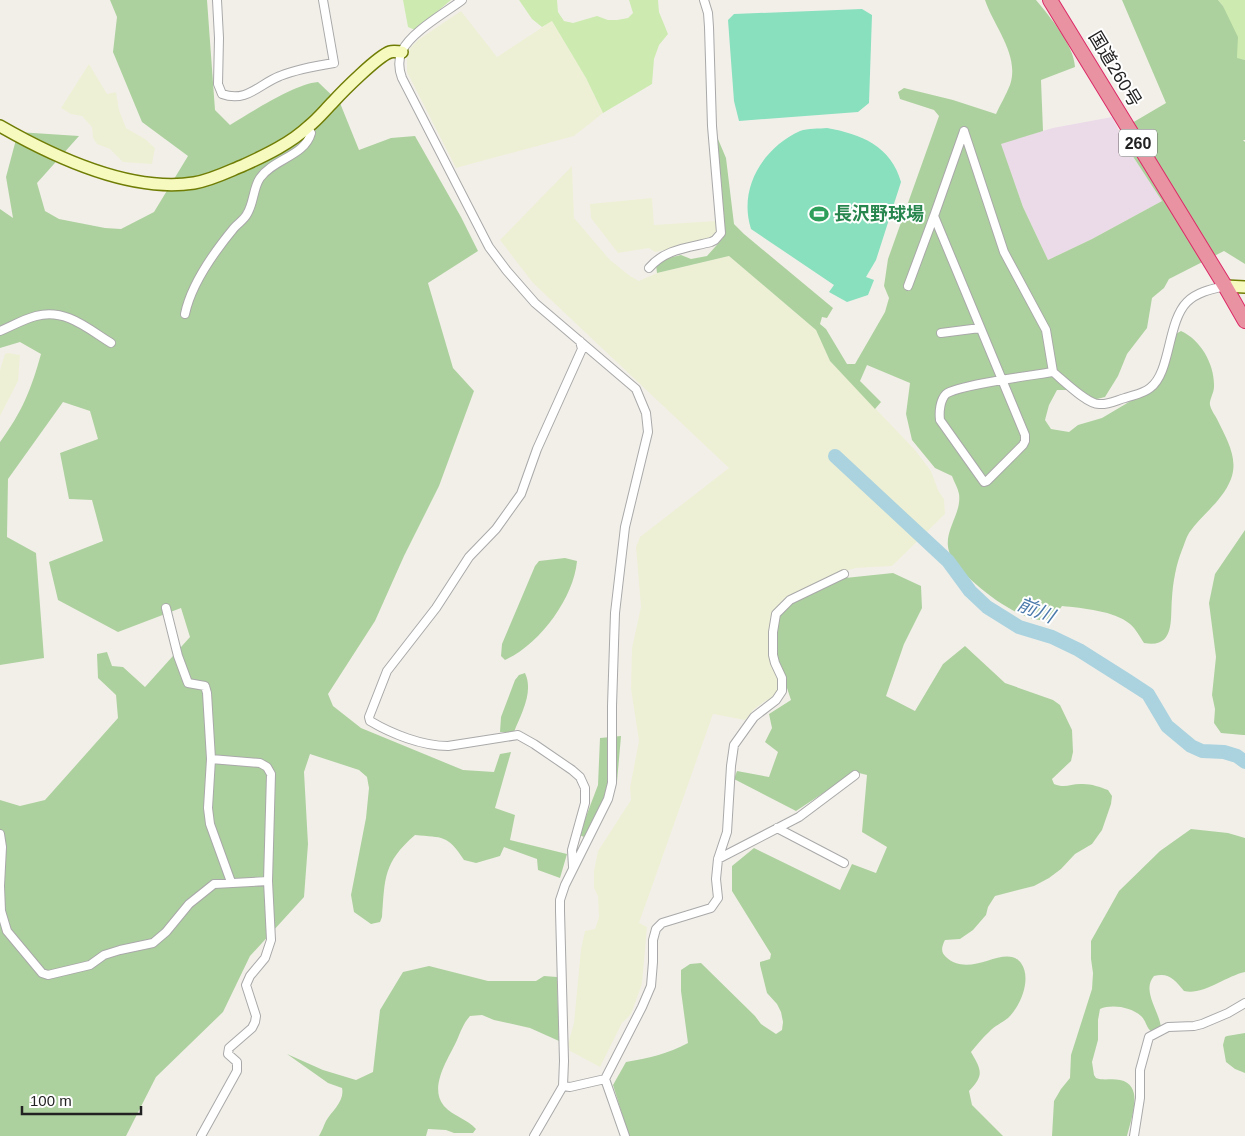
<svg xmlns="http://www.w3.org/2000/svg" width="1245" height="1136" font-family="Helvetica,'Noto Sans JP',sans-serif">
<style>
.industrial{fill:#ebdbe8}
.farmland{fill:#eef0d5}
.grass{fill:#cdebb0}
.forest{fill:#add19e}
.pitch{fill:#88e0be}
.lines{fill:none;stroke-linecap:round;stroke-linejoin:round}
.river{stroke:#aad3df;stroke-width:14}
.street-casing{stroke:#a9a9a9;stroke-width:10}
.secondary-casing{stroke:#707d05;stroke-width:14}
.highway-casing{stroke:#dc2a67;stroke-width:16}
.street{stroke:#fff;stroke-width:8}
.secondary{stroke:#f7fabf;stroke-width:11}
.highway{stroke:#e892a2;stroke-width:14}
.labels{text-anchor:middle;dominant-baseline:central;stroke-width:4;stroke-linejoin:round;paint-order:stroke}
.shield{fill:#fff;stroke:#646464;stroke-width:1}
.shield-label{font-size:16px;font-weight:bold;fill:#222}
.street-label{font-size:18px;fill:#222;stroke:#fff}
.leisure-label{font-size:18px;font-weight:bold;fill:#27864d;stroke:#fff;text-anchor:start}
.water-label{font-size:19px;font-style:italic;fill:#4a7aab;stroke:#fff}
</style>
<rect width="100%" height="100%" fill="#f2efe9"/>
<path class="industrial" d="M1112,117L1132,155L1162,201L1092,239L1048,260L1023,207L1000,143L1053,128Z"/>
<path class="farmland" d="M461,11L497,57L552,21L586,78L603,113L574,136L456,168L407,72V57L411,47L418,40Z
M89,64L107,94L116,92L119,110L126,128L145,139L155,148L152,164L123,162L110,149L97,144L93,138L92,127L82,116L71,114L61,108Z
M572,166L574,218L610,260L630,276L639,281L657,273L729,256L816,330L830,361L915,450L931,471L938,490L944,499L945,514L892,566L856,568L838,573L786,597L773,612L770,620V635L780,684L778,696L765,701L753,710L745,720L713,714L639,923L647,927L642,984L631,1014L622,1023L600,1067L570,1051L568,1044L574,1023L581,949L585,931L595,929L599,917L598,896L594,888V871L598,851L631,800L630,788L639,741L631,689L632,648L641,607L636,547L640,537L729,468L533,283L500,240Z
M652,198L654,225L716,221V238L706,242L655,252L649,248L618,253L591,218L590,204Z
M8,353L20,355L18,381L0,416V370L5,354Z"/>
<path class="grass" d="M403,0H451L415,30L408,27Z
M519,0H557L558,12L564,21L573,23L597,16L608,20H617L628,18L633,13L629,0H658L659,12L668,34L659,45L654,59L652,84L603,113L586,78L552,21L542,27L532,19Z
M1218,0H1245V60L1237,59L1223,6Z"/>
<path class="forest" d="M110,0H207L215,110L230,125C252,112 294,84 318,82L340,103L359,150L391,138L415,136L461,217L478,251L428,283L453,368L474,391L439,486L404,556L375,621L328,694L333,706L361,728L463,770L494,772L500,754L511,752L495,808L515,815L510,840L567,854L560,878L538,870L537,859L504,847L500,856L476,863L464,860C447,834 443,838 415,835C383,863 385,878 382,917L380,922L371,924L354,912L351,895L366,818L369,788L367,777L359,770L310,754L304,772L308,844L304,897L250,956L223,1012L156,1077L126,1136H0V800L20,806L45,800L118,718L116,695L98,678L97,654L107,652L112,666L123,667L145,687L190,637L181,608L118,632L58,600L49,562L103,541L92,500L69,499L60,453L98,439L90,411L63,402L8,479L7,537L36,553L44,658L0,665V442C22,412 31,390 41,354L20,342L0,348V209L13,218L6,177L18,132L79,136L37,183L45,211L59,219L105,228L121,229L154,212L188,156L142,122L113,52L117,17Z
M985,0H1036C1050,17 1074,45 1075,67L1041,80L1043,131L1001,144L1023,207L1048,260L1092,239L1162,201L1132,155L1120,130L1166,103L1122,0H1218L1223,6L1238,37L1237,58L1245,60V140H1243L1245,142V264L1224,251L1169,279L1164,288L1152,298L1147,328L1127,354L1118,376L1105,397L1093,400L1080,390H1057L1049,405L1045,420L1051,429L1069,432L1078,425L1102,418L1156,386L1174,335L1181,331C1201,340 1215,365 1214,387C1214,393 1209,400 1210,405C1211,410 1215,415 1217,419C1226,438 1239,458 1231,479C1222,502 1202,514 1189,533C1186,538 1184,545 1182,550C1176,565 1173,582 1172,598C1170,618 1176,649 1144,643C1140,637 1136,629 1130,624C1115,611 1082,608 1062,606C1059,610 1054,617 1049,619C1024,628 959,576 950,554C941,533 962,515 959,494C958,488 954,482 952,476L935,468L912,440L906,414L910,383L867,365L860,381L881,402L875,409L830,361L816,330L729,256L657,273L656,265L664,259L681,255L691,259L707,256L723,238L715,132L726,158L734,224L744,234L833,308L827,318L822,317L820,324L826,329L847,364H855L885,312L889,298L884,286L888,259L939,116L934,110L900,99L898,92L904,88L953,100L996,114C1000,105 1006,95 1010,85C1020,55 994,27 985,0Z
M1245,530V735H1243L1221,733L1214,723L1215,709L1212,695L1216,657L1209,603L1215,574Z
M565,558L577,561C574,598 539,645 505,660L501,656L502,644L535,566L539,561Z
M893,573L921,586L922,608L904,644L886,696L915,711L943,664L965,646L1005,683L1053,700L1060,705L1072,730L1073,752L1071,761L1052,779L1054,784C1066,789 1071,783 1083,784C1092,784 1100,787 1108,790L1112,796L1111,804L1102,830L1092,844L1075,854L1061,869L1049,878L1034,886L995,896L988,907L986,915L973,930L960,939L945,940C942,946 940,952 946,957C971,980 1005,942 1021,963C1032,978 1021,1006 1008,1018C1002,1023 994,1026 989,1032C982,1038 977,1045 971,1052C982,1071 984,1075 969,1091L972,1105L1003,1136H629L613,1085L626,1062C648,1058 668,1054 688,1043L681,991V970L690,964L701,963L755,1016L761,1024L776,1034L782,1030L783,1022L781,1012L777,1004L767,993L760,965V962L770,959L771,954L732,891V866L754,848L840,890L852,864L876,873L887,847L862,832L867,775L855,772L796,811L734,779L737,771L769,777L778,752L765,742L772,728L769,714L791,700L776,655L775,632L779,614L791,602L845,578Z
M525,673C534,692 521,714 514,732H500L501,717L515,680L519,675Z
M621,736L617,782L592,840L579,835L598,785L600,738Z
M1191,829L1228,833L1245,838V972C1226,976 1202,996 1184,991C1175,980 1169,972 1154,976C1141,991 1160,1012 1161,1028L1152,1032C1146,1028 1146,1020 1141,1016C1131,1007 1112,1004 1100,1009L1098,1020V1040L1092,1062L1094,1075L1096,1078C1104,1081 1111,1078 1120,1080C1145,1085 1131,1119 1127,1136H1052L1054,1101L1061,1089L1070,1078L1071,1055L1092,989L1093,973L1091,959V941L1119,891L1160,851Z
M429,966L488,981H536L544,976L557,977L559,1041L530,1028L494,1020L482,1015L470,1016C463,1024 461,1031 457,1040C449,1058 428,1087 444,1106C453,1116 467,1119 476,1129L473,1133H454L446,1130L428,1129L426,1136H319C322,1131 324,1125 326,1121C332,1111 345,1101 342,1088L328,1083L287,1054L323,1070L356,1080L373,1072L380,1010L403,972Z
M1245,1033V1073L1235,1069L1226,1062L1223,1045L1225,1037L1227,1036Z"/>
<path class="pitch" d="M862,9L872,15L869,103L858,112L739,121L734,101L728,20L734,14Z
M827,128C861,134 891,146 901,182L876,260L866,277L874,280L868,295L847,302L829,292L834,285L751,229C738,188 763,148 800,131C808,128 819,129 827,128Z"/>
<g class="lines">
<path class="river" d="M835,456L948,561L970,591L987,607L1019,627L1052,637L1079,650L1128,681L1148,694L1167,726L1191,746L1202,751L1224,752L1237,756L1245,762"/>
<g class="street-casing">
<path id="street" d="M217,0L219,38L218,84L222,94C247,103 259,84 280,76C297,69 315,66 334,63L323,0
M462,0C445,13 411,32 402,51C398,60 399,70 402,78L489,247L507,271L535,303L636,389L646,413L648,432L625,527L615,613L612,706V783L608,799L565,885L560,900V911L564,1061L563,1086L534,1136
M964,131L934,216L1025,435V441L1023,445L987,481L984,482L940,420C939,412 940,400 946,394C957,385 1035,375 1053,372
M964,131L1004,252L1046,330L1053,372C1064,381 1087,404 1099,404C1108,405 1117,400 1125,398C1133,395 1143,394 1150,388C1171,373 1167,322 1187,302C1197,292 1212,289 1225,286
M649,268C665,249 687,248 711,242L715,240L721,233L712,126L709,27L708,13L704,0
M908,286L934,216
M185,314C191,285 215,251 234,228C238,223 244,220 247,214C254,203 253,188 260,178C273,159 305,156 311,133L308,127
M0,331C12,326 24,319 36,316C66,308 88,329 111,343
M941,333L980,328
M166,608L178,656L188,683L205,686L207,693L211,759L208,808L210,824L231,882
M777,828L844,863
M0,834L2,847L0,886
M718,859L799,817L855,775
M573,867L572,850L585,803V788L580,777L572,770L534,744L518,735L448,746C422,746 392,734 370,721L369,717L387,671L436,608L469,557L496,529L521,494L537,449L582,349L580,341
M0,886L1,911L7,931L42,973L48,975L90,965L104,955L120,950L153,943L166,932L189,904L214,884L268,881
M563,1086L570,1087L605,1079
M201,1136L237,1071V1062L228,1054L229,1048L252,1028L255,1022L256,1016L246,985L250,976L265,958L271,940L268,881L271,774L267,767L260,763L211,759
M625,1136L605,1079L642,1007L651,986L653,962V940L656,929L662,923L711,908L718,898L716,879L718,859L727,832L731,766L734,745L754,717L776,700L782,691V678L775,663L773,655V632L776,614L790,600L844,574
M1134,1136L1140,1098V1070L1149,1037L1168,1027L1194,1026L1202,1024L1228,1013L1245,1003"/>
</g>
<g class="secondary-casing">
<path id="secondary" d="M0,126C54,157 130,193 194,183C212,180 227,172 244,165C266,155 291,143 309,126C318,119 325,110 333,102C343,91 378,56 390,52C393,51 399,52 402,52
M1225,286L1245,287"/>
</g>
<g class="highway-casing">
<path id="highway" d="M1050,0L1225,286L1245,321"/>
</g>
<use href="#street" class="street"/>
<use href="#secondary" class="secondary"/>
<use href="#highway" class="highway"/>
</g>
<defs>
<g id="stadium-bare" transform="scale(1.5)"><path d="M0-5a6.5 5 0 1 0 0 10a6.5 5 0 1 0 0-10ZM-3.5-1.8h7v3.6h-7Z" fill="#2e9e5b" stroke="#fff" stroke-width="2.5" paint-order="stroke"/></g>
</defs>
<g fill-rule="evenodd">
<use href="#stadium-bare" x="819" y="214"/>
</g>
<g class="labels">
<rect class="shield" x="1119" y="129.5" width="38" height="27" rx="4"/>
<g class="shield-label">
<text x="1138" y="143">260</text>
</g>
<g class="street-label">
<text transform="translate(1115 69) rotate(59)">国道260号</text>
</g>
<g class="leisure-label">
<text x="834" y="214">長沢野球場</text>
</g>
<g class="water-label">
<text transform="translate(1036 610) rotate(22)">前川</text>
</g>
</g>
<path d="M22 1106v8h119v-8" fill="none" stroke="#222222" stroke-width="2.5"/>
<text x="30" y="1106" font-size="15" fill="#222222" stroke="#ffffff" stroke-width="4" paint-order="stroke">100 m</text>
</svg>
